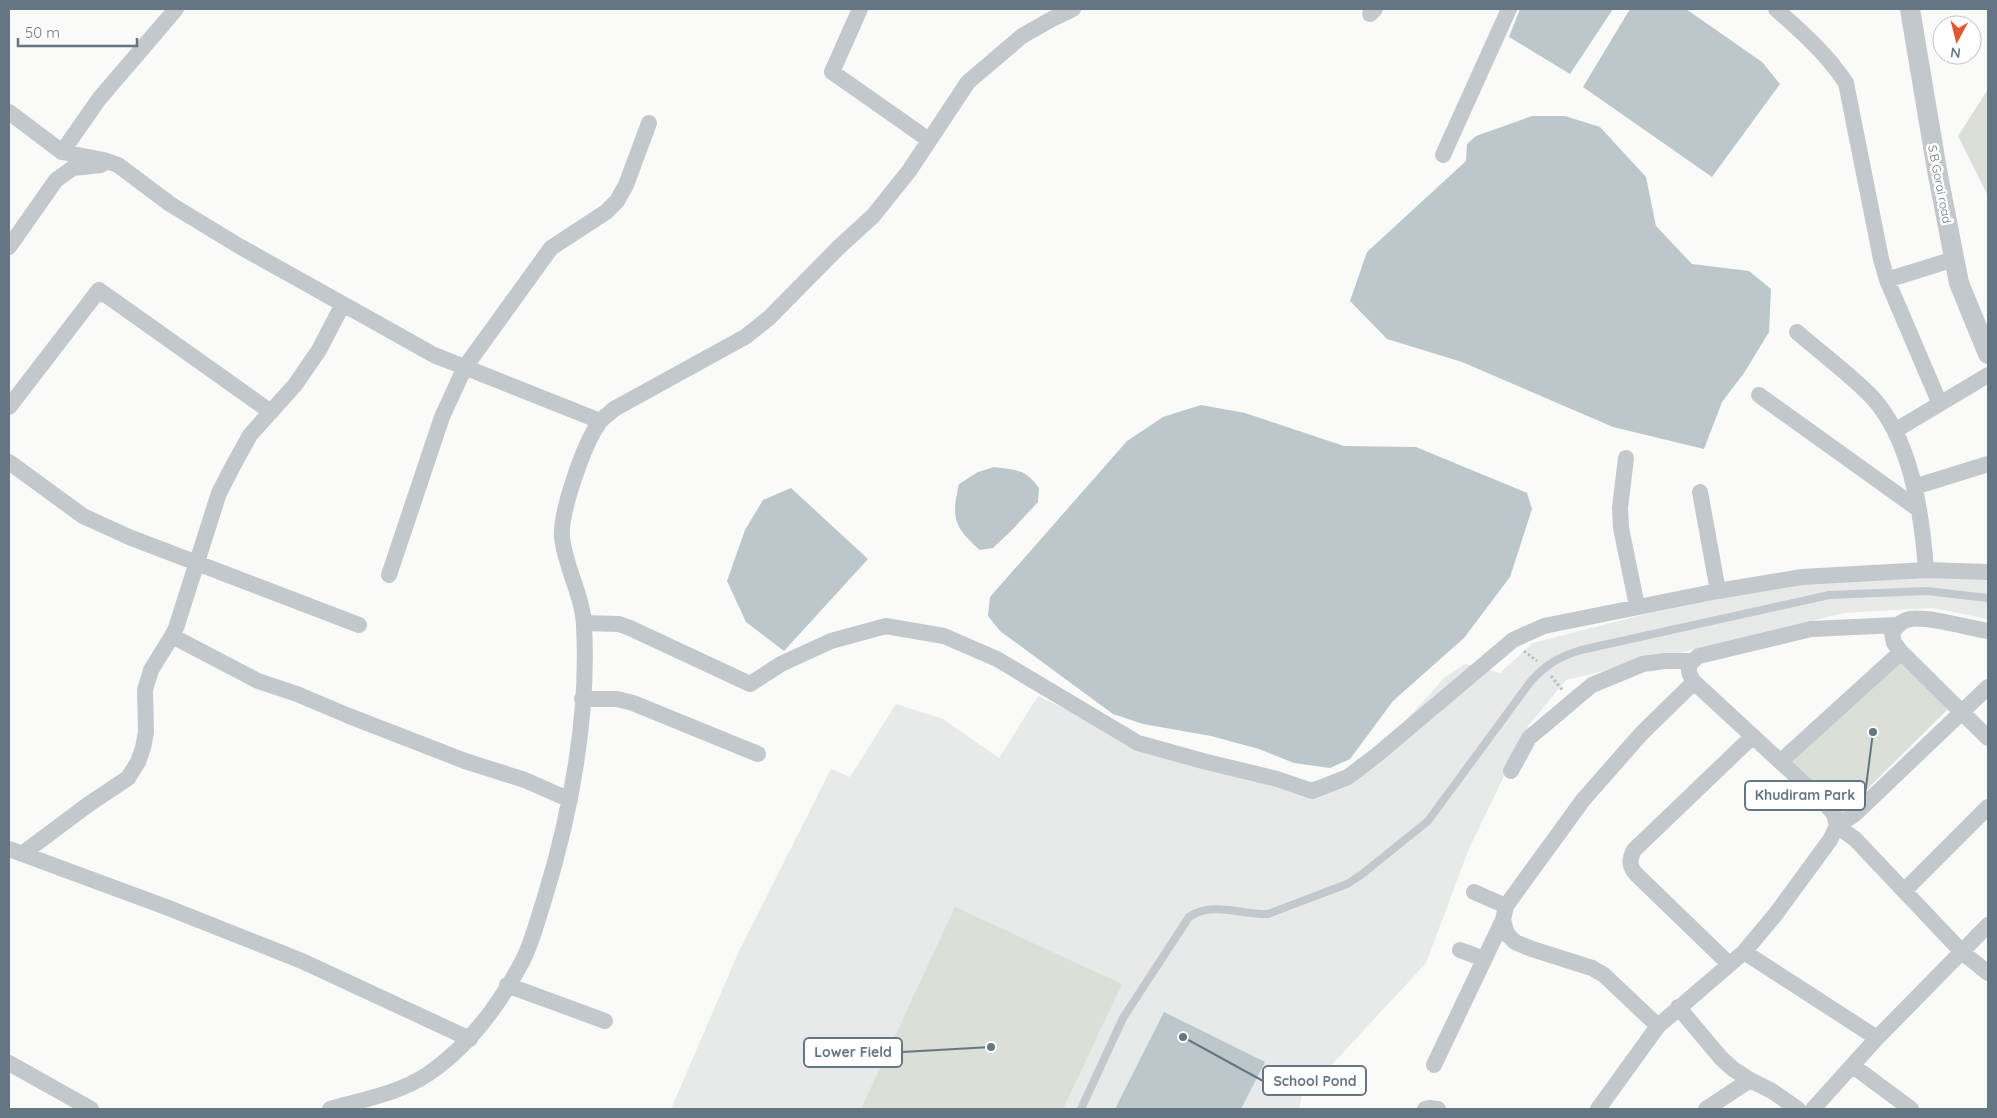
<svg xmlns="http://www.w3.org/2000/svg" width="1997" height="1118" font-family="Quicksand,sans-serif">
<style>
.built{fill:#e8e9e9}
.green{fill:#dadfd7}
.water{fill:#bbc7cb}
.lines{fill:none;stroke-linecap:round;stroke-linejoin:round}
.path{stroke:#bbbfc2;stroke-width:3;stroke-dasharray:2.5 2.5;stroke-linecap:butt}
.service{stroke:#c3c8cc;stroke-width:8}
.minor{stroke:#c3c8cc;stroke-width:16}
.tertiary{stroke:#c3c8cc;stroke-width:20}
.labels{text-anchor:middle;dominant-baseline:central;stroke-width:5;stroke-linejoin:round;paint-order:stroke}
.street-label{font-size:12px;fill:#657683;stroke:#fff}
.leader{fill:none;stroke:#657683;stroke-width:2}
.callout-dot{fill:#657683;stroke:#fff;stroke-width:2}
.callout{fill:#fff;stroke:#657683;stroke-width:2}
.callout-label{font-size:14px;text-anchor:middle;font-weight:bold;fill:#657683}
</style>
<rect width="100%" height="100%" fill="#fafaf8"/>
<path class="built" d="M1965,576L1988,578V619L1933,608L1844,613L1566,680L1528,726L1468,851L1426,963L1327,1070L1303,1088L1299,1109H671L739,951L831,769L850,777L896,704L943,719L999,758L1038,696L1148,749L1247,774L1336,787L1408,718L1445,677L1465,664L1500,673L1533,643L1642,615L1804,581Z"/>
<path class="green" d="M1988,89V196L1958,136Z
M1903,656L1954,703L1843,813L1789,761Z
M955,907L1122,984L1063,1109H861Z"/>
<path class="water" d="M1520,9H1613L1570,74L1509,37Z
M1630,9H1686L1762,62L1780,84L1712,177L1583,87Z
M1532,116H1565L1600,127L1646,177L1656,226L1692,264L1749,271L1771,289L1769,332L1744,373L1722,402L1704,449L1613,427L1462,362L1387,339L1350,301L1367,252L1466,161L1467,144L1476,136Z
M1201,405L1245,413L1344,446L1416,447L1527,493L1532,509L1510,577L1464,638L1393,701L1350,759L1330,768L1294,763L1259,749L1211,736L1143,724L1113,714L1000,631L988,616L990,597L1127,441L1163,417Z
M994,467C1017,470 1025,469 1039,488L1038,502L1010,532L993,548L980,550C954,527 951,518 959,484L978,472Z
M791,488L868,559L784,651L746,622L727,581L745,530L763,500Z
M1164,1012L1265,1062L1241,1109H1115Z"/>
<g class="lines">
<path class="path" d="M1524,651L1537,661
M1551,676L1563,691"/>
<path class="service" d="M1081,1109L1123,1018L1189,917C1212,901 1242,915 1268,914L1347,884L1361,875L1428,821L1531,681C1547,664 1558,657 1581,650L1829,595L1927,591L1988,598"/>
<path class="minor" d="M860,9L832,72L929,140
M1776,9C1802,32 1827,54 1846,83L1881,259L1887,280L1940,404
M1370,14L1375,9
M9,112L62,152L104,160L118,165L170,204L239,246L434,355L600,421
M62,152L99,99L176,9
M1443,155L1509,9
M9,247L56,180L73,168L101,165
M1887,280L1954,259
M1797,332C1821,353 1847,372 1870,395C1911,437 1922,513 1926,570
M1759,395L1918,509
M9,407L99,290L271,412
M1896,430L1988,375
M1626,458L1620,508L1621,528L1637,606
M9,462L83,516L129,537L359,625
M1914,487L1988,464
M1700,492L1718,591
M389,575L442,417L465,367L551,248L606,212L617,201L626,185L649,123
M584,623L619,624L630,628L750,684L781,664L831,641L886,626L944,636L997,659L1138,743L1203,761L1277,779L1312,791L1348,777L1378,754L1513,640L1544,626L1718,591L1802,577L1926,570L1988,572
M1988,631C1969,628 1928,616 1910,619C1901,621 1897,626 1892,633L1894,643L1901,652L1988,738
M172,636L258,681L297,694L349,716L465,761L525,780L570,800
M1988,687L1855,814L1837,826L1855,839L1962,952L1988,973
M582,699H617L633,703L758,754
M1781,761L1901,652
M1511,771L1529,738L1592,685L1643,664L1665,661H1691
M9,849L166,907L302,961L470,1039
M22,854L89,804L128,778L138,762L143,748L146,732L145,690L151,670L172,636L176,628L219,493L234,464L250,435L295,385L319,350L343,304
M1904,891L1988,807
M1474,892L1506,906
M1460,950L1484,959
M1744,952L1877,1038
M1729,964L1636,874C1629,866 1629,860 1634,850L1753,736
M507,985L605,1021
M1678,1007L1721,1058L1733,1069L1750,1080L1772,1091L1798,1109
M1658,1026L1604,975L1592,968L1532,949L1515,942L1507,934L1503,920L1506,906L1583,800L1641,734L1694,682
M9,1063L91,1109
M1434,1065L1503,920
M1853,1066L1911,1109
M330,1109C362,1100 400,1093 428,1074C469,1046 500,1004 523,960C533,940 538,918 545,897C571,812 589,715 584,626C583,596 565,567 562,537C560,512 584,444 599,423C602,418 609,414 614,409L745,337L769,318L838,248L873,216L909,171L968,82L1022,36L1052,19L1073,9
M1425,1109L1429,1108L1438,1109
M1598,1109L1658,1026L1744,952L1775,915L1830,840L1837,826L1834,814L1823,801L1694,682C1686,670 1687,664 1699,656L1811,629L1898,625
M1706,1109L1750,1080
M1813,1109L1877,1038L1988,925"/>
<path class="tertiary" d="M1910,9L1937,170L1959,283L1988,354"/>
</g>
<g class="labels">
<g class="street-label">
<text transform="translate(1940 184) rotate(79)">S.B Gorai road</text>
</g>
</g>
<path class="leader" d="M1873 732L1865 795M991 1047L902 1052M1183 1037L1263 1081"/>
<g class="callout-dot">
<circle cx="1873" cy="732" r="5"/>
<circle cx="991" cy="1047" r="5"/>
<circle cx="1183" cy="1037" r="5"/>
</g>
<g class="callout">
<rect x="1745" y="781" width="120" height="29" rx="5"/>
<rect x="804" y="1038" width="98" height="29" rx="5"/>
<rect x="1263" y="1066" width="103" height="29" rx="5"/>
</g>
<g class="callout-label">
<text x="1805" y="800">Khudiram Park</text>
<text x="853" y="1057">Lower Field</text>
<text x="1315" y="1086">School Pond</text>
</g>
<rect width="1997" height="1118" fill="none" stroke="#657683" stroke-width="20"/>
<g transform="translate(1957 40) rotate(187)"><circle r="24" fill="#ffffff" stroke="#c1c8cd"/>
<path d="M0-4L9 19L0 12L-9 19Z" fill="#e4572e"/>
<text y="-8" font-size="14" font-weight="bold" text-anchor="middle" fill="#657683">N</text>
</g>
<path d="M18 38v8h119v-8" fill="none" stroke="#657683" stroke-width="2.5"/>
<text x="25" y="38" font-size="15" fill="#657683" stroke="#ffffff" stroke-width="4" paint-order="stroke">50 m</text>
</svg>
